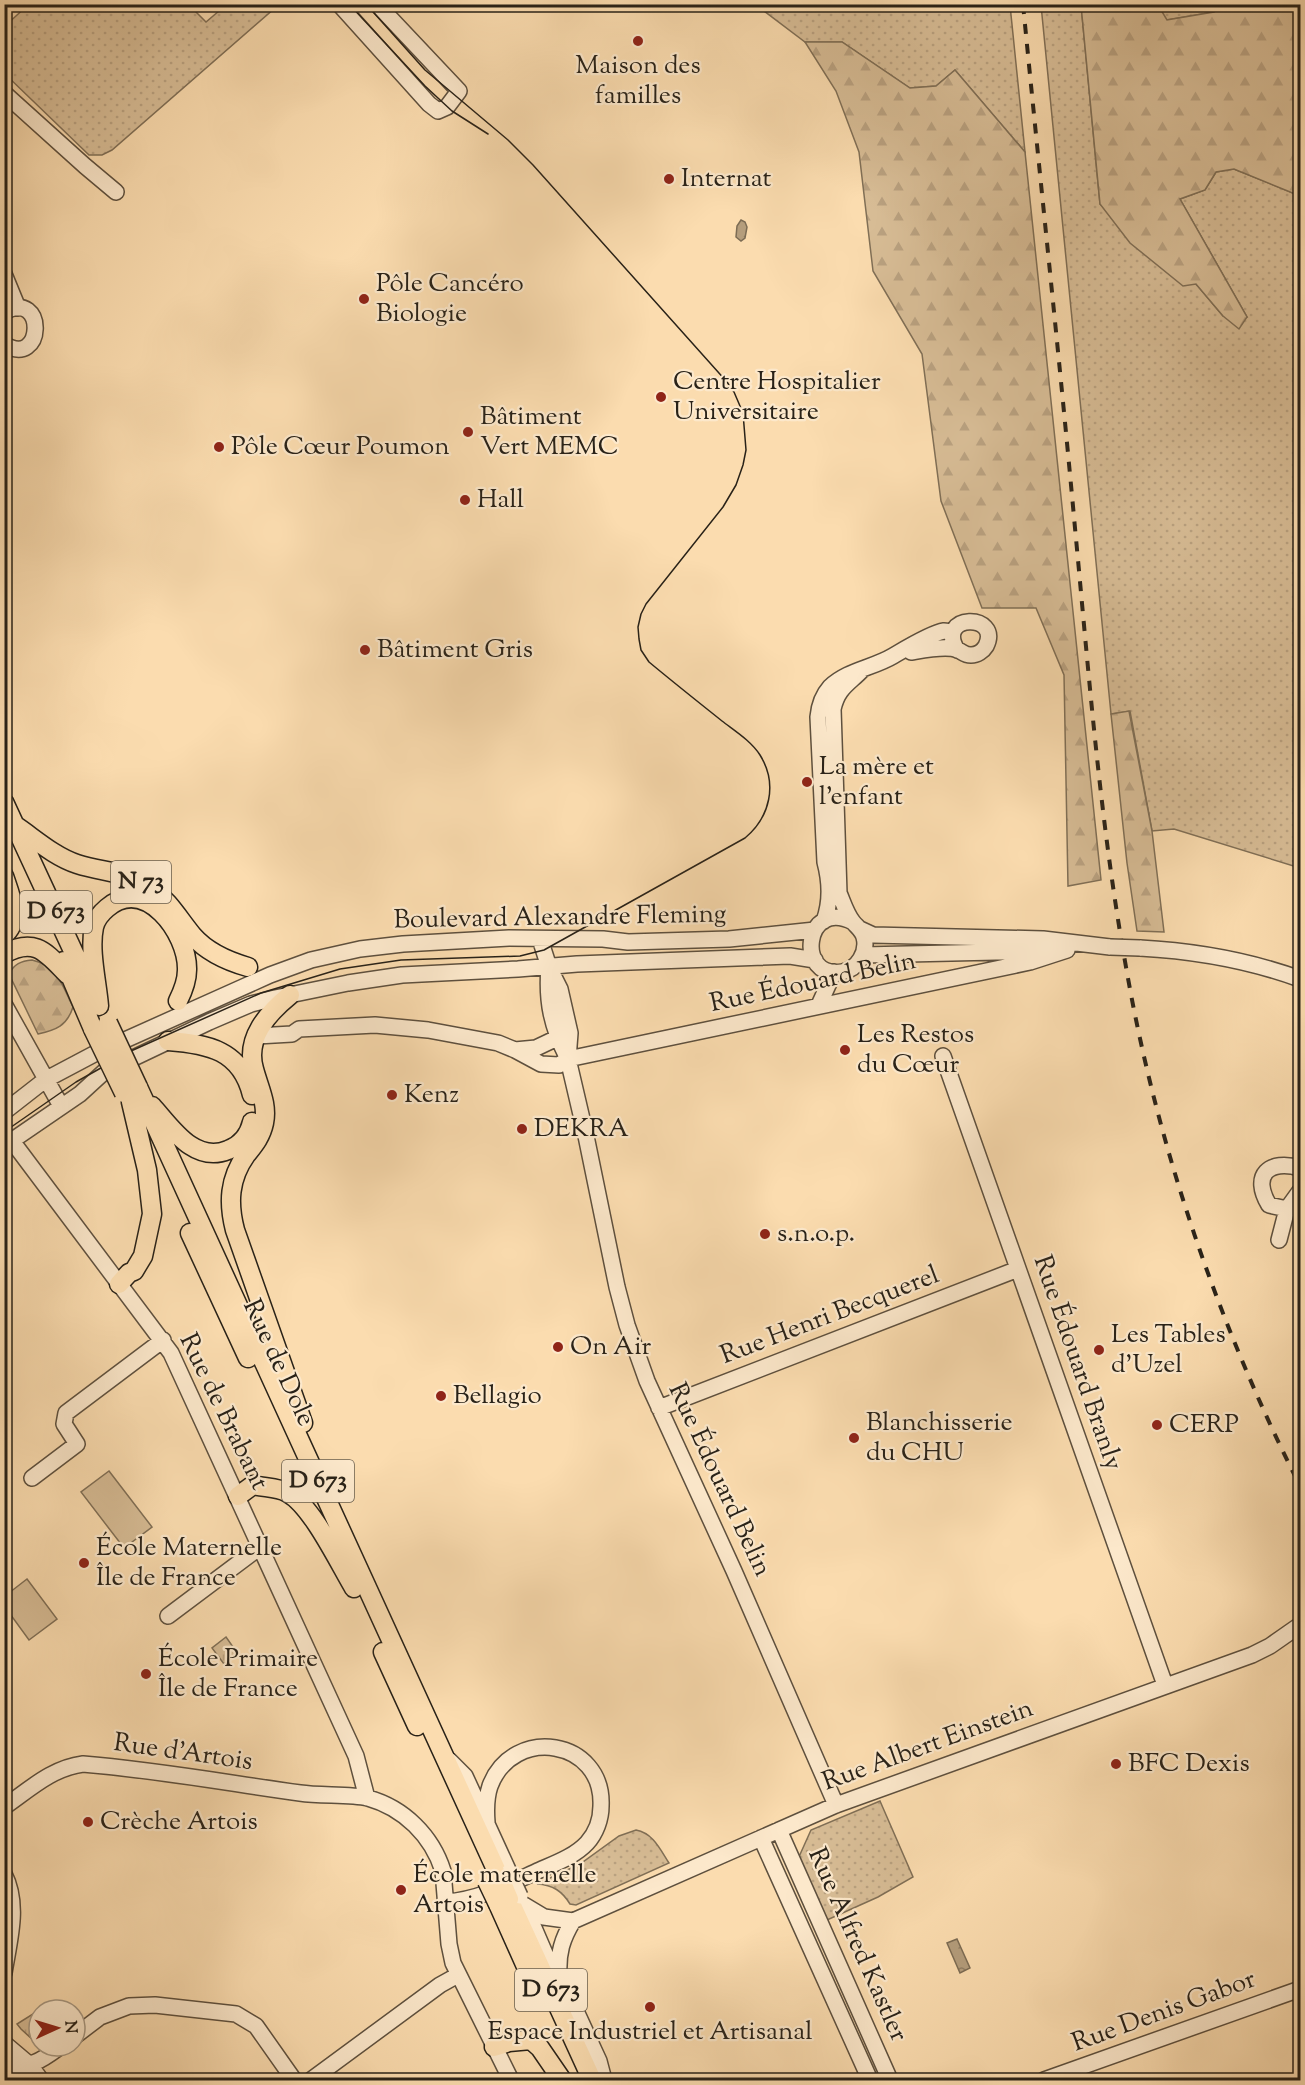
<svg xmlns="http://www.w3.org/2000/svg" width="1305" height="2085" font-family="'Sorts Mill Goudy',serif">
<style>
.grass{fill:url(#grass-dots);stroke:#806f56;stroke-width:1.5}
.forest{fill:url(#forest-firs);stroke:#806f56;stroke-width:1.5}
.park{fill:url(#park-tufts);stroke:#806f56;stroke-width:1.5}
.pitch{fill:#d7bc95;stroke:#806f56;stroke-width:1.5}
.water{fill:url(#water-ripples);stroke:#7c6c54;stroke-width:1.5}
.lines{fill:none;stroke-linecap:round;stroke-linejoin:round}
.minor-casing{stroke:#5e503e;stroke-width:18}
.major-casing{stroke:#292218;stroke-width:21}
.minor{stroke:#fce8cb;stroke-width:15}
.major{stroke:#fbdcaf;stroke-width:18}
.tram{stroke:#292218;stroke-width:1.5}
.rail{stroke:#292218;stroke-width:4;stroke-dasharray:10 10;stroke-linecap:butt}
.minor-bridge-casing{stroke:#5e503e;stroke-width:18;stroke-linecap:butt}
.major-bridge-casing{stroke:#292218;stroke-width:21;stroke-linecap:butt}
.minor-bridge{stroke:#fce8cb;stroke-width:15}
.major-bridge{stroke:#fbdcaf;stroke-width:18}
.poi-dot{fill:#8f2418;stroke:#fce8cb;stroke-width:2}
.labels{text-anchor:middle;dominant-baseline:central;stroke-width:4.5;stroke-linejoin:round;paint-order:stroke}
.shield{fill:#fce8cb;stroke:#685d4e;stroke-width:1.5}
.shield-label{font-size:24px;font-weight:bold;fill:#292218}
.poi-label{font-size:26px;fill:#292218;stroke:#fce8cb;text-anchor:start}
.street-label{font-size:26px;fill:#292218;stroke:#fce8cb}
</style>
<defs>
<pattern id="grass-dots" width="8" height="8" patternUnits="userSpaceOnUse" patternTransform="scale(1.5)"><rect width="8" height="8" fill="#d7bc95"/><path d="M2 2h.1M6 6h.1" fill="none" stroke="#b9a180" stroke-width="1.8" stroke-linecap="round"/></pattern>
<pattern id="forest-firs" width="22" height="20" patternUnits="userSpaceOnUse" patternTransform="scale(1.5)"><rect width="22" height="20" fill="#d7bc95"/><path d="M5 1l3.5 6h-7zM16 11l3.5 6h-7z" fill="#b9a180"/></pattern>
<pattern id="park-tufts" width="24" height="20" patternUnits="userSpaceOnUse" patternTransform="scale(1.5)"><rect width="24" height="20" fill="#d7bc95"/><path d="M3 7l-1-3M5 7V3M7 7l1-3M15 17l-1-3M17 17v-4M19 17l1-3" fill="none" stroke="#b9a180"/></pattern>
<pattern id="water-ripples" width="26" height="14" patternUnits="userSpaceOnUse" patternTransform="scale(1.5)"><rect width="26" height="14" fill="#b49d7c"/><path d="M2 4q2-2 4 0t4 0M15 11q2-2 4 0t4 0" fill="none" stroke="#928065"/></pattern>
</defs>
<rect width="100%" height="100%" fill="#fbdcaf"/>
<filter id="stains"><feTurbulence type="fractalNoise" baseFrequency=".00333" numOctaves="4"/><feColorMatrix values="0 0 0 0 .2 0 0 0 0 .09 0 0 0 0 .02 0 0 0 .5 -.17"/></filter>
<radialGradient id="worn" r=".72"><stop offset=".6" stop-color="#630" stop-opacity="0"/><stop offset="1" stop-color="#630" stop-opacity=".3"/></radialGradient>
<path class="grass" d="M28,5H189L206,22L226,5H271L275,8L112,150L102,155H89L5,74V26Z
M756,5H1010L1025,152L955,70L936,86L910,88L842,42H805Z
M1041,5H1081L1100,204L1196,284L1223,316L1247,317L1180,199L1205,190L1216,172L1234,169L1300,196V868L1174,829L1152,831L1130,711L1111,714Z
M1158,5H1225L1214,12L1166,20Z
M880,1801L913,1877L878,1897L827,1920L798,1859L811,1830Z
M636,1830C653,1833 660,1849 669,1863L576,1905L570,1904C562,1891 553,1885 537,1884L580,1864L619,1836Z"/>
<path class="forest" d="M1081,5H1158L1167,20L1214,12L1225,5H1300V196L1234,169L1216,172L1205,190L1180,199L1247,317L1239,329L1223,316L1196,284L1183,286L1130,243L1100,204Z
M805,42H842L910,88L936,86L955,70L1025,152L1101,880L1068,886L1064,675L1036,608H982L941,501L922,354L873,271L859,152L836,91Z
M1129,711L1152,831L1164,932L1137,931L1127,863L1111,714Z
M32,960C58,966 62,985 73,1007C67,1026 56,1030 38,1034L9,974C14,964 21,961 32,960Z"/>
<path class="park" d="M226,1637L238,1654L224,1664L212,1648Z
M36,2012L39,2013V2036L33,2040L21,2029L17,2024Z"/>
<path class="pitch" d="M109,1471L152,1527L124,1548L81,1492Z
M27,1579L57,1619L29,1640L5,1607V1596Z"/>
<path class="water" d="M741,220L745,222L747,227L745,238L741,241L736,237L737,226Z
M957,1939L970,1968L960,1973L947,1943Z"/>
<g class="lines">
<g class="minor-casing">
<path id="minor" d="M339,4L429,104L438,111L447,107L459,91L377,4
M4,93L85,166L116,192
M4,274L18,308
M4,312C47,288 44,370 4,344
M911,652C923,650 947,645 958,650C963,652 964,655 971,655C977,655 983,651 986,646C1002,613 935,613 957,650
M824,921C831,902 830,881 825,862L818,717C819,706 822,696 830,687C848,670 873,668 893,656C905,649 931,633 944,631C946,631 952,632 953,633
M853,922C804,897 795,980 842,972C858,969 868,952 864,937C862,930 857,927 853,922C846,913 843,902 839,893L833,709C838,687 849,684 863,669
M860,929L873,935L1043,939L1110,947
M540,939L549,967L560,989L570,1033L568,1059L586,1136L617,1287L627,1325L647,1381L734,1571L836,1805
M1140,948C1195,951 1248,960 1300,979
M863,955L1044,951
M549,967C546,1002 552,1028 568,1059
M4,1004L61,1106
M819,1005L834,972
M257,1036L292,1034L299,1029L375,1025L428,1030L498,1043L515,1050L541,1064L559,1065L568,1059L1030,962L1067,950
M515,1050L536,1048L557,1038
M943,1056L1165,1685
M4,1112L45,1080L96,1053L270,975L311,960L360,949L403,944L509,938L603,939L628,942L729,939L815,930
M12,1141L171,1353L356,1756L367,1798
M4,1146L80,1094L104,1072L209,1022L251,1004L275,998L348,983L402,975L518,969L577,964L790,956L815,960
M1287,1209L1269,1205C1251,1175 1269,1159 1300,1168
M1279,1240L1287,1209L1300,1191
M659,1408L1018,1269
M32,1478L77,1444L64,1424L66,1413L163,1340
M168,1616L260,1547
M449,1760L465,1776L509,1872
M4,1807C30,1789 52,1768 83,1764C156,1770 228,1783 300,1793C320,1796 350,1794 368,1798C404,1808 432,1836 443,1871L449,1944L453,1963L511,2080
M779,1830L890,2080
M761,1838L870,2080
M4,1874C20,1905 9,1941 4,1973
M446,1902C479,1900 509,1884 540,1870C556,1863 575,1856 587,1843C596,1833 601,1819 601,1806C604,1739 513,1725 490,1786C486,1798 486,1810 487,1822
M524,1905L544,1917L573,1921L836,1805L1252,1655L1270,1646L1300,1625
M525,1907L550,1965L559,1974L599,2061L604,2080
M559,1974C558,1953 562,1939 573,1921
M75,2036L100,2017L129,2006L155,2005L236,2014L256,2026L294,2080
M4,2043L30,2065L41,2080
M6,2062C30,2070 42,2060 61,2046
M7,2063L26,2080
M311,2080L440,1985L458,1975
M1044,2080L1300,1989"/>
</g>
<g class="major-casing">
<path id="major" d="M4,802L93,994
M16,826C35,839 55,857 77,864C105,873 124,870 151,888C169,901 179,919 193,936C207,952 227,961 248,967
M4,876C10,894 22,920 4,935
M4,954C36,936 47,954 68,975
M64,961L93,1029
M290,995C268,1013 245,1038 254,1069C259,1088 268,1104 264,1123C261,1137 254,1145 246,1155C229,1179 228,1203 235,1230L303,1423
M99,1006C97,982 89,950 94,927C96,919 101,913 107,908C145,875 188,933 187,970C187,981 183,991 178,1001
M168,1041C208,1044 241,1050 252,1095
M138,1087L499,1876
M152,1106C171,1127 194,1164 228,1150C241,1145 249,1135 252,1122
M190,1233L248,1358
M119,1284L129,1273L134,1271L143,1256L152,1214L147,1170L131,1102
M238,1496L253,1485C265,1488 278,1487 288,1493C312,1506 339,1563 354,1588
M383,1652L417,1726
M509,1899L592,2080
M498,1904L528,1971
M494,2047L509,2042L531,2040L540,2048L562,2080"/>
</g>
<use href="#minor" class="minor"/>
<use href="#major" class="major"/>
<path class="tram" d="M349,4L425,86L452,111L488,134
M4,1132L76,1082L131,1051L261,993L340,969L401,960L520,956L544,950L745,838C770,817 778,784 760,755C751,741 735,731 722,721C697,701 673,682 649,662L641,650L639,639L638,627L641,614L646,604L723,507L736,485L743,465L746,450L743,413L734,392L727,382L533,165L508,140L425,70L366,4"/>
<path class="rail" d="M1023,4C1040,179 1059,353 1075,528C1089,675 1100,822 1126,967C1157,1146 1218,1324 1300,1486"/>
<g class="minor-bridge-casing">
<path id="minor-bridge" d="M1110,947L1140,948
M509,1872L520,1896"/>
</g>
<g class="major-bridge-casing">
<path id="major-bridge" d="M108,1023L138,1087
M93,1029L124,1093
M499,1876L509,1899
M487,1881L498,1904"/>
</g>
<use href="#minor-bridge" class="minor-bridge"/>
<use href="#major-bridge" class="major-bridge"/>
</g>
<g class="poi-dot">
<circle cx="638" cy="41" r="6"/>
<circle cx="669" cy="179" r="6"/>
<circle cx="364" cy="299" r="6"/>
<circle cx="661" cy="397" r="6"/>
<circle cx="468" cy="432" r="6"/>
<circle cx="219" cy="447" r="6"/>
<circle cx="465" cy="500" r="6"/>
<circle cx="365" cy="650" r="6"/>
<circle cx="807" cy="782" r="6"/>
<circle cx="845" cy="1050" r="6"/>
<circle cx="392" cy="1095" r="6"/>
<circle cx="522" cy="1129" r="6"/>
<circle cx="765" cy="1234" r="6"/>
<circle cx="558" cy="1347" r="6"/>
<circle cx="1099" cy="1350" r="6"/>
<circle cx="441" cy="1396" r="6"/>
<circle cx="1157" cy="1425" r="6"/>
<circle cx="854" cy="1438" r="6"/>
<circle cx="84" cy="1563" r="6"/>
<circle cx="146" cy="1674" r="6"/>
<circle cx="1116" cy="1764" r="6"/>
<circle cx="88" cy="1822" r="6"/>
<circle cx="401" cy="1890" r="6"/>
<circle cx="650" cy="2007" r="6"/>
</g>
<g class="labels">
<g class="shield">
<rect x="111" y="861" width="60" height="42" rx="4.5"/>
<rect x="20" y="891" width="72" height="42" rx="4.5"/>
<rect x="282" y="1460" width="72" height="42" rx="4.5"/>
<rect x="515" y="1969" width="72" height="42" rx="4.5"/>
</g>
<g class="shield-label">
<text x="141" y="882">N 73</text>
<text x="56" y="912">D 673</text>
<text x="318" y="1481">D 673</text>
<text x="551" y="1990">D 673</text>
</g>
<g class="poi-label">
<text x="638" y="66" text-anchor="middle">Maison des<tspan x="638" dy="30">familles</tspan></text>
<text x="681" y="179">Internat</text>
<text x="376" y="284">Pôle Cancéro<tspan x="376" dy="30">Biologie</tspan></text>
<text x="673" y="382">Centre Hospitalier<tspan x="673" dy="30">Universitaire</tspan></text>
<text x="480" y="417">Bâtiment<tspan x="480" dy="30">Vert MEMC</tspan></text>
<text x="231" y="447">Pôle Cœur Poumon</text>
<text x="477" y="500">Hall</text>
<text x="377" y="650">Bâtiment Gris</text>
<text x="819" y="767">La mère et<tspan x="819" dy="30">l'enfant</tspan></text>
<text x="857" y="1035">Les Restos<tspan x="857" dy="30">du Cœur</tspan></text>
<text x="404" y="1095">Kenz</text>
<text x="534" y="1129">DEKRA</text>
<text x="777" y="1234">s.n.o.p.</text>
<text x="1111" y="1335">Les Tables<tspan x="1111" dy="30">d'Uzel</tspan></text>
<text x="570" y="1347">On Air</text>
<text x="453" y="1396">Bellagio</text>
<text x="866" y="1423">Blanchisserie<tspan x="866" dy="30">du CHU</tspan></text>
<text x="1169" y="1425">CERP</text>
<text x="96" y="1548">École Maternelle<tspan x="96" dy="30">Île de France</tspan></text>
<text x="158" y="1659">École Primaire<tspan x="158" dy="30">Île de France</tspan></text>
<text x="1128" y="1764">BFC Dexis</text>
<text x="100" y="1822">Crèche Artois</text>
<text x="413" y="1875">École maternelle<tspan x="413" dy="30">Artois</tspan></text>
<text x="650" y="2032" text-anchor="middle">Espace Industriel et Artisanal</text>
</g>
<g class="street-label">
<text transform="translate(560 918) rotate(-1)">Boulevard Alexandre Fleming</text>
<text transform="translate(813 983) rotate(-12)">Rue Édouard Belin</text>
<text transform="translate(830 1316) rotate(-21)">Rue Henri Becquerel</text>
<text transform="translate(278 1363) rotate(65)">Rue de Dole</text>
<text transform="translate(1077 1363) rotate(71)">Rue Édouard Branly</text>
<text transform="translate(223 1412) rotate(64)">Rue de Brabant</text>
<text transform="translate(719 1480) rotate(65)">Rue Édouard Belin</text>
<text transform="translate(928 1746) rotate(-20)">Rue Albert Einstein</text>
<text transform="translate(183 1753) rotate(8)">Rue d'Artois</text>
<text transform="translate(857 1945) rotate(66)">Rue Alfred Kastler</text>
<text transform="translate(1164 2012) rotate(-20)">Rue Denis Gabor</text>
</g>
</g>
<rect width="1305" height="2085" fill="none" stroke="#fbdcaf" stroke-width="24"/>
<rect x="6" y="6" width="1293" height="2073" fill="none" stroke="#292218" stroke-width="3"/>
<rect x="12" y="12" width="1281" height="2061" fill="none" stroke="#292218" stroke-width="1.5"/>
<g transform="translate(57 2028) rotate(86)"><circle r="28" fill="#fce8cb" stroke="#a89983" stroke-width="1.5"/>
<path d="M0-4.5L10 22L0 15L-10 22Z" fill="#8f2418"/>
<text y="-9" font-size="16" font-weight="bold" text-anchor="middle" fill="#292218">N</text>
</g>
<rect width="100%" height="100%" filter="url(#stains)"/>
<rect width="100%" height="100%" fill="url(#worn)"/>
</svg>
